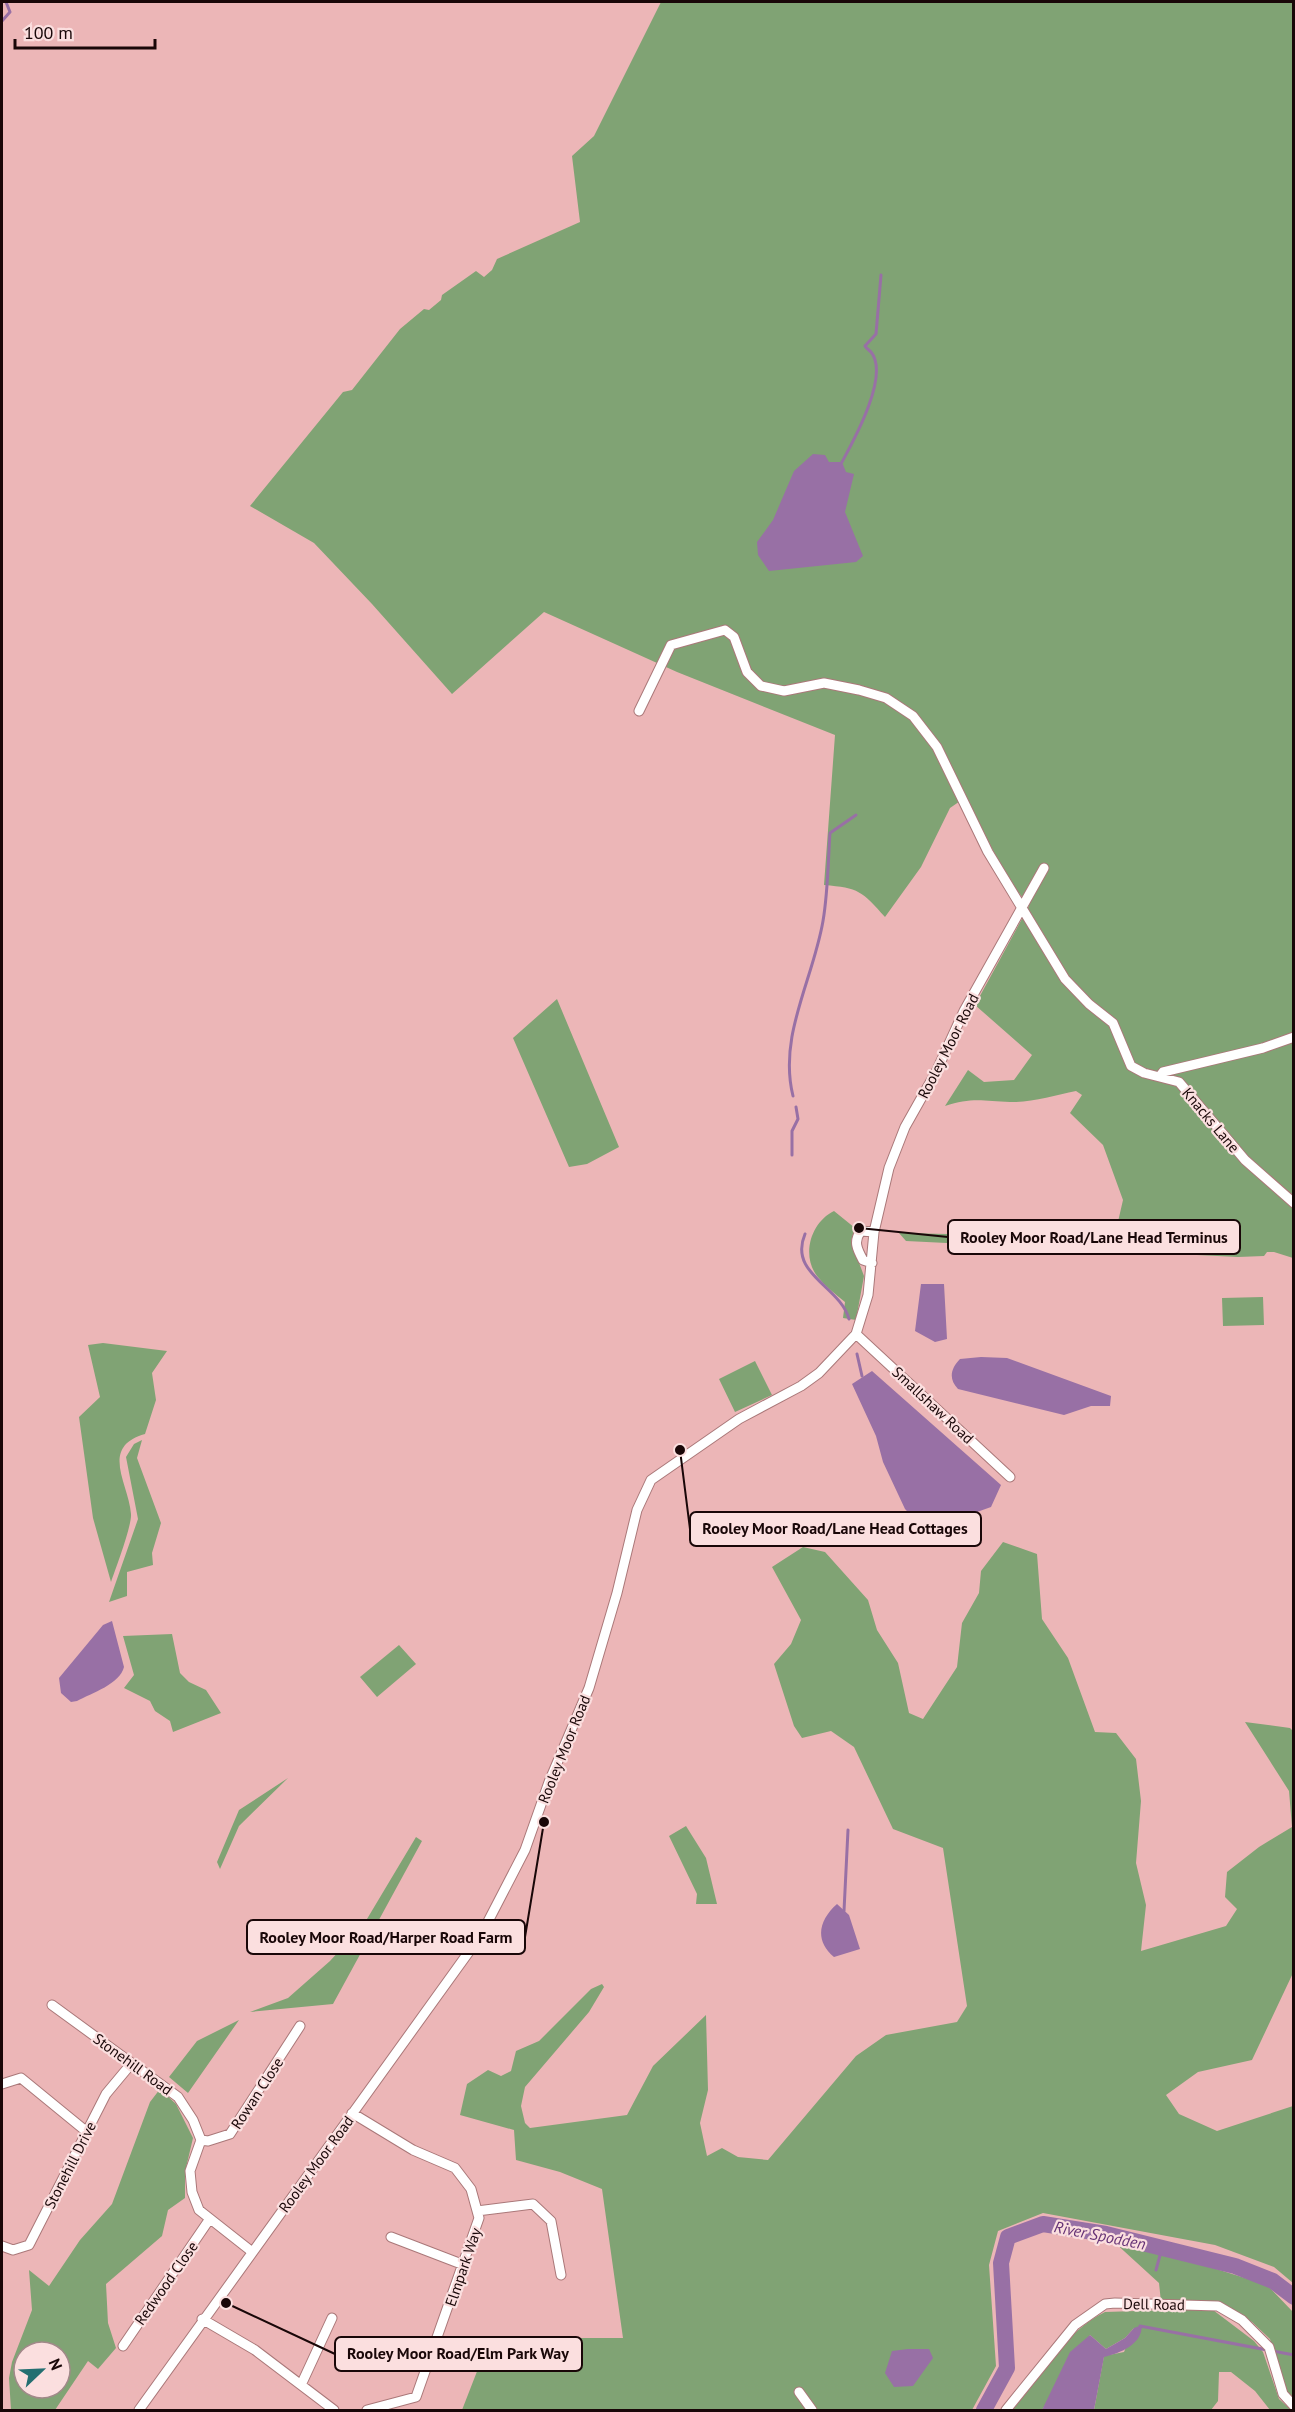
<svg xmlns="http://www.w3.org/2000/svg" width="1295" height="2412" font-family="'PT Sans',sans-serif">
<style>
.green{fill:#80a374;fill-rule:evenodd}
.water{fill:#9870a5}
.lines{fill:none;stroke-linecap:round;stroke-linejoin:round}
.stream{stroke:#9870a5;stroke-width:3}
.river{stroke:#9870a5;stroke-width:16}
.street-casing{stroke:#aa7879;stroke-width:11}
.street{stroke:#fff;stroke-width:9}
.labels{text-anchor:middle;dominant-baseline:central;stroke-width:4.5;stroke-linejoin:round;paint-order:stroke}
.street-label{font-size:15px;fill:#190708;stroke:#fbdfdf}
.water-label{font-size:16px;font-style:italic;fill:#663376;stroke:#fbdfdf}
.leader{fill:none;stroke:#190708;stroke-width:2}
.callout-dot{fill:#190708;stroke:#fbdfdf;stroke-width:2}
.callout{fill:#fbdfdf;stroke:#190708;stroke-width:2}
.callout-label{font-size:16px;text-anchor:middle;font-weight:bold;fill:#190708}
</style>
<rect width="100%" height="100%" fill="#ecb6b7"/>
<path class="green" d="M661,2H1293V1258L1274,1252H1267L1264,1256L1238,1257L906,1241L899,1233L948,1234L958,1226L982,1236L1104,1237L1117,1226L1123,1200L1103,1145L1070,1113L1082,1095L1076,1091C1055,1095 1031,1103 1010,1102C984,1101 971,1097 945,1106L968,1070L984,1082L1014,1080L1032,1055L975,1005L1029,906L1006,876L966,797L950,808L921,867L885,917C862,891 859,888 824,885L835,735L677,672L544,612L452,694L372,604L314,543L250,506L343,392L352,390L400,329L424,309L429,310L441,300L442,295L476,271L484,277L492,270L497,259L580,222L572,156L594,136Z
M557,999L619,1147L587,1164L569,1167L513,1038Z
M834,1211L855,1228L851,1241L864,1276L856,1320L843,1318L845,1302C835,1294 825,1286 817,1276C801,1255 811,1222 834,1211Z
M1263,1297L1264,1325L1223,1326L1222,1298Z
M103,1343L167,1351L152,1373L156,1400L145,1434C99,1447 129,1484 131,1514C132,1525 116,1568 111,1582L93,1518L79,1417L100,1397L88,1345Z
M755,1361L772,1395L735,1412L719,1379Z
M142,1440L137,1458L161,1523L152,1553L153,1565L127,1572V1596L109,1602L138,1519L126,1457L134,1444Z
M1003,1542L1037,1554L1042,1619L1068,1658L1095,1732L1116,1733L1136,1759L1141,1801L1136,1863L1146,1905L1141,1951L1226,1926L1237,1909L1225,1897L1227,1872L1259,1847L1292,1827L1289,1791L1245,1722L1290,1728L1293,1731V1973L1252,2060L1198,2072L1166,2095L1179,2114L1217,2131L1293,2106V2283L1274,2267L1215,2245L1043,2213L998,2231L989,2265L996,2366L972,2410H462L490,2338H623L602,2189L560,2172L516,2160L514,2130L460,2115L467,2084L488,2070L501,2076L511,2071L516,2051L539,2041L591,1989L602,1984L604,1987L589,2012L525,2087L521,2106L525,2123L530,2128L627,2115L653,2066L706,2015L708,2090L700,2123L707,2156L722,2148L738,2157L768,2160L856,2056L886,2035L957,2022L967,2006L943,1848L893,1829L854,1747L831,1731L802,1738L794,1726L774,1664L791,1644L801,1620L772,1567L803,1547L825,1552L868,1600L877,1630L898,1663L909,1713L923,1719L957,1667L962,1623L979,1593L981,1571Z
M172,1634L180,1673L189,1682L206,1690L221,1713L173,1732L170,1721L155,1711L150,1701L124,1688L134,1675L123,1636Z
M399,1645L416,1664L377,1697L360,1677Z
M288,1778L239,1826L220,1869L217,1862L239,1810Z
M686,1826L706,1858L717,1904H696L697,1894L669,1836Z
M416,1837L422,1841L333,2004L250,2012L288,1998L330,1961L364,1924Z
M239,2020L188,2093L169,2077L197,2041Z
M160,2089L176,2104L193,2138L185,2172V2198L168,2210L162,2236L106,2284L108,2323L116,2348L98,2369L88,2361L55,2410H11L9,2378L12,2362L32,2310L29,2270L49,2286L80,2240L112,2204L150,2102ZM24,2352H60V2388H24Z
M1113,2241L1191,2261L1267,2285L1293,2312V2403L1285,2392L1270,2339L1252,2322L1222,2304L1161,2302L1159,2283Z
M1199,2309L1213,2310L1254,2341L1263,2352L1279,2399L1291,2410H1270L1255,2391L1231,2372H1219L1218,2401L1211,2410H1094L1104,2356L1124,2352L1134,2328L1125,2338L1106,2349L1090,2335L1042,2410H1011C1040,2377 1064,2332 1105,2312Z"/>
<path class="water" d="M813,454L825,455L829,462H842L846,472L854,474L845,512L863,556L856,562L769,571L758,555L757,542L773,520L794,471Z
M921,1284H944L947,1339L935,1342L915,1331Z
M981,1357L1007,1358L1111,1396L1110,1406H1091L1064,1415L958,1389C948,1379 951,1368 960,1359Z
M872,1371L1001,1485L991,1507L977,1512H963L923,1528L905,1509L883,1462L876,1436L852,1384Z
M112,1621L124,1667C120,1684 92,1693 77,1701L71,1702L61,1693L59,1678L103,1625Z
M837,1904L849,1915L860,1949L834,1957C814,1940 819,1920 837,1904Z
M1142,2325C1142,2345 1120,2353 1104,2357L1094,2410H1042L1070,2352L1090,2335L1106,2349L1125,2338L1134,2328Z
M908,2349H929L933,2358L913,2386L894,2387L885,2373L892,2351Z"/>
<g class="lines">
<path class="stream" d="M2,21L10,12L6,2
M842,462C854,440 890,375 871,352C869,350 866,348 865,346L876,334L881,275
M793,1096C778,1036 813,980 823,921C828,892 828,862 830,833L856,815
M792,1155V1131L798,1119L796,1107
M805,1234C788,1274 840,1286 849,1319
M857,1354L862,1376
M844,1911L848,1830
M1156,2270L1162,2248
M1140,2326L1294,2355"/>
<path class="river" d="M984,2410L1007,2368L1001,2263L1008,2237L1043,2224L1106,2234L1235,2266L1273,2281L1294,2297"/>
<g class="street-casing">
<path id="street" d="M639,711L671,645L725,630L734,637L747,672L761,686L784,691L824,683L859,690L886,698L913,716L937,747L988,852L1065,979L1089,1004L1113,1023L1131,1066L1144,1073L1179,1082L1245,1160L1294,1203
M1160,1076L1163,1072L1263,1048L1294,1037
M874,1232L889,1168L905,1127L936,1072L964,1011L1044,868
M856,1334L1010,1477
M52,2005L178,2097L193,2120L201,2140L190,2171L192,2192L199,2210L251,2251
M2,2084L21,2078L87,2132
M352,2113L413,2150L455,2168L471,2189L479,2218L416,2397L367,2410
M201,2140L208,2141L230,2134L300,2026
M477,2211L533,2204L551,2221L561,2275
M391,2237L464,2265
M2,2246L13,2250L29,2245L106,2094L131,2064
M202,2319L255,2350L334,2410
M123,2346L209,2220
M301,2385L332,2318
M799,2392L812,2410
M139,2410L481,1935L525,1850L549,1782L589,1688L617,1593L637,1510L651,1480L739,1419L801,1386L819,1373L856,1334L868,1295L874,1232L861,1231C853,1241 857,1249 863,1260L872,1263
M1006,2410L1075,2325L1105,2304L1115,2303L1218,2306L1242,2320L1269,2347L1283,2394L1294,2406"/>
</g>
<use href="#street" class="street"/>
</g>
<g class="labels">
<g class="street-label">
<text transform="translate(948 1046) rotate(-63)">Rooley Moor Road</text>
<text transform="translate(1211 1120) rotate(50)">Knacks Lane</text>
<text transform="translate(933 1405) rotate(43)">Smallshaw Road</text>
<text transform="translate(564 1749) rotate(-68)">Rooley Moor Road</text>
<text transform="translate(133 2064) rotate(36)">Stonehill Road</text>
<text transform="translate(257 2093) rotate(-57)">Rowan Close</text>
<text transform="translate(316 2164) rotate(-54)">Rooley Moor Road</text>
<text transform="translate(70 2165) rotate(-63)">Stonehill Drive</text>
<text transform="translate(463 2267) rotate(-71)">Elmpark Way</text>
<text transform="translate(166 2283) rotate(-55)">Redwood Close</text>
<text transform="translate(1154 2304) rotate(1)">Dell Road</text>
</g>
<g class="water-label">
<text transform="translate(1100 2235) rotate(11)">River Spodden</text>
</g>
</g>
<path class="leader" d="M859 1228L948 1237M680 1450L690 1529M544 1822L525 1937M226 2303L335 2354"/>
<g class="callout-dot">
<circle cx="859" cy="1228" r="6"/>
<circle cx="680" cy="1450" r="6"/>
<circle cx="544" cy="1822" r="6"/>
<circle cx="226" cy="2303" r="6"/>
</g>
<g class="callout">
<rect x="948" y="1220" width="292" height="34" rx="6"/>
<rect x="690" y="1512" width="291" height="34" rx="6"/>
<rect x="247" y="1920" width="278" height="34" rx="6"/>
<rect x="335" y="2337" width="247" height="34" rx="6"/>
</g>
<g class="callout-label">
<text x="1094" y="1243">Rooley Moor Road/Lane Head Terminus</text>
<text x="835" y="1534">Rooley Moor Road/Lane Head Cottages</text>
<text x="386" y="1943">Rooley Moor Road/Harper Road Farm</text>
<text x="458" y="2359">Rooley Moor Road/Elm Park Way</text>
</g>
<rect width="1295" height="2412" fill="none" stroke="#190708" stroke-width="6"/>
<g transform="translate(42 2370) rotate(67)"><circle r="28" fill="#fbdfdf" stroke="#a18989" stroke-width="1.5"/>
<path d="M0-4.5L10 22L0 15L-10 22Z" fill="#246f71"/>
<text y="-9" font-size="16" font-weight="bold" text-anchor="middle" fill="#190708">N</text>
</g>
<path d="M15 39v9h140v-9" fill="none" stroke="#190708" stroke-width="3"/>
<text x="24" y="39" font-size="18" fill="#190708" stroke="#fbdfdf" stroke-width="4.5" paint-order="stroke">100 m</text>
</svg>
